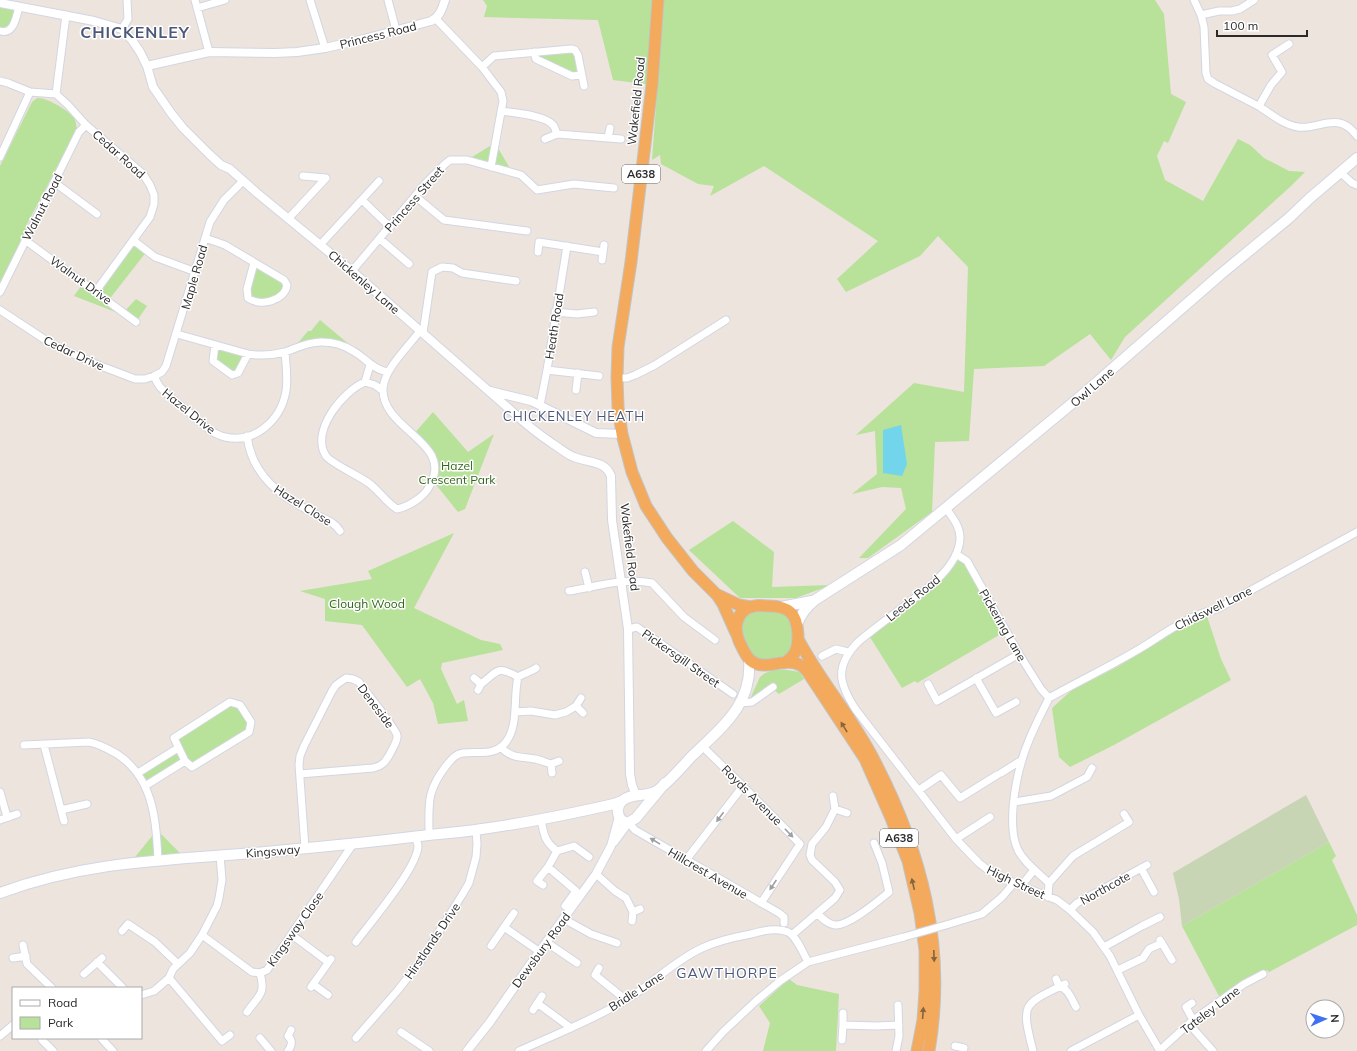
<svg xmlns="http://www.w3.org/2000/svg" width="1357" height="1051" font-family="Mulish,sans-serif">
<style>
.green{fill:#b8e19a}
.cemetery{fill:#c7d5b4}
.water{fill:#72d5ec}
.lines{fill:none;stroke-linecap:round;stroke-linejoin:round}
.minor-casing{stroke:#d2d6e3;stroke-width:9}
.tertiary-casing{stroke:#d2d6e3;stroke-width:10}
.secondary-casing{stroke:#d2d6e3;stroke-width:12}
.trunk-casing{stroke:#c3c3c3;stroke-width:13}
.minor{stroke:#fff;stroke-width:7}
.tertiary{stroke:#fff;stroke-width:8}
.secondary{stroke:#fff;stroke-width:10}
.trunk{stroke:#f4aa5c;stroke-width:11}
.minor-bridge-casing{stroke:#d2d6e3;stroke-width:9;stroke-linecap:butt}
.minor-bridge{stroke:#fff;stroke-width:7}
.oneway{fill:#856440}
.oneway2{fill:#9f9f9f}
.labels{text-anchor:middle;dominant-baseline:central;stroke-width:3;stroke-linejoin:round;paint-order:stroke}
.shield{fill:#fff;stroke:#6a6a6a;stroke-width:1}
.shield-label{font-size:11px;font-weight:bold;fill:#2a2a2a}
.street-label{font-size:12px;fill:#2a2a2a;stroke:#fff}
.park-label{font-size:12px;fill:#31661c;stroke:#fff}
.neighbourhood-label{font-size:13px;letter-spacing:1px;fill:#4c587a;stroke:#fff}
.quarter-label{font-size:14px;letter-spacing:1px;fill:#4c587a;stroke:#fff}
.district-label{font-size:16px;font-weight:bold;letter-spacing:1px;fill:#4c587a;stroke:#fff}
</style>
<rect width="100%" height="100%" fill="#ece4dd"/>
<path class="green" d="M483,0H658L652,85L613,80L598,20L484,17L487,6Z
M664,0H1155L1164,14L1171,94L1186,102L1168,143L1164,141L1157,156L1165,180L1203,201L1238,139L1250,145L1264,158L1289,171L1305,172L1291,186L1125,337L1111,360L1090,334L1044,366L974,369L969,441L935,442L932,512L868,558H859L906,509L901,488L882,487L852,494L877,474L875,431L856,435L914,383L964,392L968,267L938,236L920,256L846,292L837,279L878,241L764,166L710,196L714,186L698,184L661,164L660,155L652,160Z
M0,3L19,7L13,25L0,31Z
M575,50L582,75L572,76L536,59L534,52Z
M37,98C46,97 71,111 75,120C76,122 76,126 77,129L26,226L25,233L0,283V166L32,102Z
M495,143L512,172L467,160Z
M133,240L147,251L108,301L124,312L136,299L147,306L136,322L131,318L74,296L84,282L95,291Z
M254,263L286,283L281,296L255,302L247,289Z
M320,320L351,346L353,351L336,344L300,346L298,343L308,331H311Z
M215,345L248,354L238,373L232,375L213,361Z
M433,412L468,452L494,434L465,509L458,512L433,481L436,467L413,435Z
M733,521L774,552L772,587L831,585L796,598H740L689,550Z
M454,533L414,608L481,640L500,644L503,650L442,663L441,669L457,704L464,700L468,721L438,724L433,703L420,679L407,687L362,625L325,621V599L300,591L372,579L368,571Z
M956,554L967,561L1006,631L917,683L915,681L902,688L868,634L928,588Z
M751,607L792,614L794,655L757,664L736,627Z
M1207,616L1221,659L1231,680L1114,745L1070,767L1059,757L1052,708L1072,690L1117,667L1185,625Z
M774,670H787L800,672L804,679L779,694L769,686L750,699L760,677L765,673Z
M230,702L240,705L251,722L249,732L192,767L184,761L145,786L138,773L178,748L174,738Z
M157,830L184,857L131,862Z
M1329,842L1336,856L1332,860L1357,915V925L1269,972L1267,970L1220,998L1182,926Z
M789,979L797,985L839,994L836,1051H763L770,1023L759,1006Z"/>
<path class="cemetery" d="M1306,795L1329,842L1182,926L1179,899L1173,873Z"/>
<path class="water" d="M901,425L907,464L902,476L883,473V430Z"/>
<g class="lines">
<g class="minor-casing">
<path id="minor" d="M195,0L209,52
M310,0L325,48
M388,0L396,30
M1194,0L1201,15L1204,27L1206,73L1208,79L1214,83C1229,91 1245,99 1260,107C1271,114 1284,125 1298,127C1319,130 1338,110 1357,136
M197,8L225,0
M1201,15L1219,11H1232L1240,9L1254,0
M436,19L482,67L501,92L503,101L491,167
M122,29L128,19L127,0
M0,31C14,35 16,17 19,7
M534,52L536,59L572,76L582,75
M482,67L494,56L571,49L575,50L578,55L584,86
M0,81L8,83L30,92L56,94L68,105L86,125L143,174L150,185L154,195V204L150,217L96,291
M56,94L66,15
M1259,106L1271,85L1282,72L1272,55L1289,44
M501,111C514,113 545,115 553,125C555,127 556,132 557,134
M608,138L610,128
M545,139L557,134L621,139
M0,157L30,92
M1340,172L1352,183L1357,185
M54,182L97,214
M415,196L444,220L527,231
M362,200L390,227
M288,219L326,178L303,176
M205,238L225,245L284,280L287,285C285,301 260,307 248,298L247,289L254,263
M380,239L409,264
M25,240L136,322
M133,240L155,257L196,272
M320,245L379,181
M538,252L539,242L603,252
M602,260L604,245
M352,271L426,183L445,164L450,160H467L521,175L537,190L574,184L614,188
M0,292L79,132L86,125
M0,310L50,343L93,363L135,379H145L154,376L162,372L166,366L210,222L224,200L243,181
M555,312L577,314L594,312
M423,333L432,272L442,267L453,268L462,273L516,281
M177,334L248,354C260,356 273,355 285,352C297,348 307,342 321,342C331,342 344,345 353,351C367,359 371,368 387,372
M215,345L213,361L232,375L238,373L248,354
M370,365L365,382C343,391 310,431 326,456C332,464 360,476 370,484C380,492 387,503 397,509C408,507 424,497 429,487C456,442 382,431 383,389C384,369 408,347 420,331
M547,370L599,376
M154,376C156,380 158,386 162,389C170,398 180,405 190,413C200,421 211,434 225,437C255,444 281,420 286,391C288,378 286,365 285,352
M617,378H627L635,375L655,365L726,320
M365,382L375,385L383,391
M576,390L578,373
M540,405L547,370L567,246
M247,436C252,477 282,497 315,514C324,519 335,522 340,531
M946,508C952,517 960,526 960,538C959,569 921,593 899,610C885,621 871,631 858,642C834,667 839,684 856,710L956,839L979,863L988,870L1014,883L1057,900L1070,910L1093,932L1110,956L1139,1015L1160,1051
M956,554L967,561L1019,654L1041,689L1049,698
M585,572L589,588
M569,591C595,587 626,577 652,583L684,617L715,640
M628,629L637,627L733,694
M822,656L836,649L848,652
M474,678L481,684L478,690
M976,678L996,713L1016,702
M481,684C498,671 497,665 518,677
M928,684L937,701L1019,654
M1049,698C1079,681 1111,666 1141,648C1167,632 1187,616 1217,609L1357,532
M230,702L240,705L251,722L249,732L192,767L185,761L174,738Z
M740,703L752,702L773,687
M576,706L583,713
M515,712L531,711L555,715L566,712L576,706L581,698
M24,745L89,742C100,744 108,749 117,754C154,778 156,821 158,860
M44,745L64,821
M702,746L743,786L800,844L761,903
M501,747C512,760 524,756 539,760C543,761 547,763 551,764L559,761
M551,764L552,773
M138,773L178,748
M1001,773L1022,760
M300,774L373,768C383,766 386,761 391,752C393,747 398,741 397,735C395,727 365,691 359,682L353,679L346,678L336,685L332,691L304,746L300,756L299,765L305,848
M145,786L185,761
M919,790L941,775L960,798L997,775
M0,792L6,813L9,817
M833,796L835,809L847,813
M1014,802L1051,796L1087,777L1092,768
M61,810L87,804
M0,820L17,814
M541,820C544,834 544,841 557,851L574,846L589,857
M629,823L635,830L779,913L784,917V923
M429,835C429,804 426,792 446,766C451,760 455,754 463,753C479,751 494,757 506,742C519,725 513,697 518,677C524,673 531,672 536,668
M956,839L990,817
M686,860L743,786
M548,867L576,891L565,906
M1141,868L1154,892
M596,874L615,891L626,898L633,912
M1049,883L1073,856L1129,822L1124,814
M543,885L537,881L548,867L557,851
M1021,886L1034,870
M1048,897L1049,883C1039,873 1024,863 1018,850C1007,828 1015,783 1022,760C1028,738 1039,718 1049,698
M1070,910L1077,903L1147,865
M817,913C822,918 827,924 835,925C849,926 878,901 889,892L882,863L874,843
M564,919L591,934L617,943
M632,921L633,912L640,909
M946,925L982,914L1002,897L1014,883
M504,927L540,952
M122,931L128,924L155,942L178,964
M202,935L252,972L260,973L267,970L353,844
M292,935L328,962
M792,935L835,898L840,890L835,882L812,860L810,855L812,844L826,827L835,809
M1160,940L1172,960
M356,942C370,923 418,867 418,846C418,843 416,840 415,837
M546,942L577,963
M23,945L27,964L52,988
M491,946L514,913
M1104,947L1142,926L1160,917
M13,958L26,956
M97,962L123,988
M599,968L595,975L626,1000
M1118,970L1143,958L1149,949L1162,943
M84,974L102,958
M169,978L222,1041L230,1035
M1056,979L1059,986C1068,988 1072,1000 1076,1007
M313,984L328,995
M311,987L331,959
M141,995L154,991L169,978L173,969L190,953L202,935L217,906L219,898L222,880L220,855
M537,1003L571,1028
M1192,1003L1186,1007L1193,1020
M533,1010L542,996
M247,1012C259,995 266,994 260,973
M843,1013V1025L876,1026L899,1025
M1189,1024L1213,1051
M401,1032L429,1051
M0,1036L13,1025
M101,1038L113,1051
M260,1038L271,1051
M356,1038L398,990L420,962L462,895L469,883L476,857L477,844L476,830
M42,1040L53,1051
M842,1040L843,1025
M955,1046L964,1048L963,1051
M1160,1050L1193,1020L1244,984L1263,974
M288,1051C292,1045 293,1041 288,1036L291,1030
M519,1051C554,1035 593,1020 626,1000C652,984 674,961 702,948C717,941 735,937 751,934C762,931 777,927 788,932C797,937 803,953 808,962
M706,1051L723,1032L756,1001L780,981L808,962L904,937
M896,1051L899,1036L898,1005
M1033,1051C1021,1003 1022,1005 1065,984
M1071,1051L1139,1015"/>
</g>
<g class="tertiary-casing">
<path id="tertiary" d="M0,3L94,21L122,29L132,40L140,52L147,66L153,87L171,113L183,128L209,154L221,165L230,169L257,193L352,271L507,407C522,421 535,432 553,444C560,448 566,454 574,457C588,463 605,460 611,476L612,520L628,629L630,774L632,785L636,795
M147,66L209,52L275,53L297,52L325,48L364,39L431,21C440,17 442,9 445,0
M490,391L531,401L596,433L622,434
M614,842L628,823
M467,1051L490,1022L529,966L596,874L611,846L619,817"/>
</g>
<g class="secondary-casing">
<path id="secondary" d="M781,607L812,601
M797,624C801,614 806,607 815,600L901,545L1081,396L1221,274L1289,218L1310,198L1357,158
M665,783L636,818L628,823L621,820C617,814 616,807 622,801C631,792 647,798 658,790C670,781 681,768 691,757C721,728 753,705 749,659
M0,893C88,860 173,860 265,852C320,847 374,842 429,835C447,833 465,832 482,829C526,823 570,814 614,804L622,801"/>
</g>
<g class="trunk-casing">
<path id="trunk" d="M658,0L652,85L631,262L618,347L617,378L618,407L622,434L632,472L646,506L667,538L693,571L717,595L723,604L736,633
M718,595L739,605L751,607
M798,639C820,681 852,717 874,760C922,852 947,947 929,1051
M784,663C796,656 798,648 798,635C797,613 789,606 768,606C764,606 759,605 755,606C737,608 733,627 739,641C742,647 745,655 750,660C765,673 784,656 800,665C803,666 805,669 807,671L865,759L891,818L908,861L920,913L925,950V991L923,1020L917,1051"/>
</g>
<use href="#minor" class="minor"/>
<use href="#tertiary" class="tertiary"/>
<use href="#secondary" class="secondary"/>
<use href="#trunk" class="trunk"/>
<g class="minor-bridge-casing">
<path id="minor-bridge" d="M904,937L946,925"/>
</g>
<use href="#minor-bridge" class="minor-bridge"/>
</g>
<defs><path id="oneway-solid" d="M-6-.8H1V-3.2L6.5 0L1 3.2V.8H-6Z"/></defs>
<g class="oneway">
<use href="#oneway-solid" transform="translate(844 727) rotate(-122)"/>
<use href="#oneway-solid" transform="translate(913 884) rotate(-103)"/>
<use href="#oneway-solid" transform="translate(934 956) rotate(88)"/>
<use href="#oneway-solid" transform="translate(923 1013) rotate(-86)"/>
</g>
<g class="oneway2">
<use href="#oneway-solid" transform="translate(720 817) rotate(127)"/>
<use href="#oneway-solid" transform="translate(789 833) rotate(46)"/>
<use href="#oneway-solid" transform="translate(655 841) rotate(-149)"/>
<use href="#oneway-solid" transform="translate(773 885) rotate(124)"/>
</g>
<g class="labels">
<g class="shield">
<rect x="622" y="165" width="38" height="18" rx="3"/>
<rect x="880" y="829" width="38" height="18" rx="3"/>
</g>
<g class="shield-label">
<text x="641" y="174">A638</text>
<text x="899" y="838">A638</text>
</g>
<g class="street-label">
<text transform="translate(378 35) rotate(-14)">Princess Road</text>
<text transform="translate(636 101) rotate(-84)">Wakefield Road</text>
<text transform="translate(119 154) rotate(42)">Cedar Road</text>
<text transform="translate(414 199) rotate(-49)">Princess Street</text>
<text transform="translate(42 207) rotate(-63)">Walnut Road</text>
<text transform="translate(194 277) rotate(-74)">Maple Road</text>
<text transform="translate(81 280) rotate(36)">Walnut Drive</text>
<text transform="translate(364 282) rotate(41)">Chickenley Lane</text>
<text transform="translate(554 326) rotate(-81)">Heath Road</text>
<text transform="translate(74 353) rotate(25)">Cedar Drive</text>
<text transform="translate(1092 387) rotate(-41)">Owl Lane</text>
<text transform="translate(189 411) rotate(39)">Hazel Drive</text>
<text transform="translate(303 505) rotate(32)">Hazel Close</text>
<text transform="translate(630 547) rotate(83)">Wakefield Road</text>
<text transform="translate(913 598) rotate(-39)">Leeds Road</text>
<text transform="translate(1213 608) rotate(-26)">Chidswell Lane</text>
<text transform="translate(1003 625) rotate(60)">Pickering Lane</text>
<text transform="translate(681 658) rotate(35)">Pickersgill Street</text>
<text transform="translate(376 706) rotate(53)">Deneside</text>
<text transform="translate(752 795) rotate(45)">Royds Avenue</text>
<text transform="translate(273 851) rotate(-5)">Kingsway</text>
<text transform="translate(708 873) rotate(30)">Hillcrest Avenue</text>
<text transform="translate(1016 882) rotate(25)">High Street</text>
<text transform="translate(1105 888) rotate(-29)">Northcote</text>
<text transform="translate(295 929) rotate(-55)">Kingsway Close</text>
<text transform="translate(432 941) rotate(-56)">Hirstlands Drive</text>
<text transform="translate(541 950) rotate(-54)">Dewsbury Road</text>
<text transform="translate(636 991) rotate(-33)">Bridle Lane</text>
<text transform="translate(1210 1010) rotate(-37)">Tateley Lane</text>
</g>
<g class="park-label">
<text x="457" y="465">Hazel<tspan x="457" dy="14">Crescent Park</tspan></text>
<text x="367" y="603">Clough Wood</text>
</g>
<g class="neighbourhood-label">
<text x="574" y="416">CHICKENLEY HEATH</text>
</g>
<g class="quarter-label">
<text x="727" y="973">GAWTHORPE</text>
</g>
<g class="district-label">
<text x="135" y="32">CHICKENLEY</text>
</g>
</g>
<rect x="12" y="987" width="130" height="52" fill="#ffffff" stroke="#aaaaaa"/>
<rect x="20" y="1000" width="20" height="6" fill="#ffffff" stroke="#aaaaaa"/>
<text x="48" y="1007" font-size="12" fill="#2a2a2a">Road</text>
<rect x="20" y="1017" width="20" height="12" fill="#b8e19a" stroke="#aaaaaa"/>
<text x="48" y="1027" font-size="12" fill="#2a2a2a">Park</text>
<g transform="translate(1325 1019) rotate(87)"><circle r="19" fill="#ffffff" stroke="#aaaaaa"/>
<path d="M0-3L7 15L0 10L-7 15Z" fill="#4071f5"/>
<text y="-6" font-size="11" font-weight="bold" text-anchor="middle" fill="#2a2a2a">N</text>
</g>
<path d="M1217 30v6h90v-6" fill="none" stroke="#2a2a2a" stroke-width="2"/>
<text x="1223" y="30" font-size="12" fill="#2a2a2a" stroke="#ffffff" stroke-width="3" paint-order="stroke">100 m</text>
</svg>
